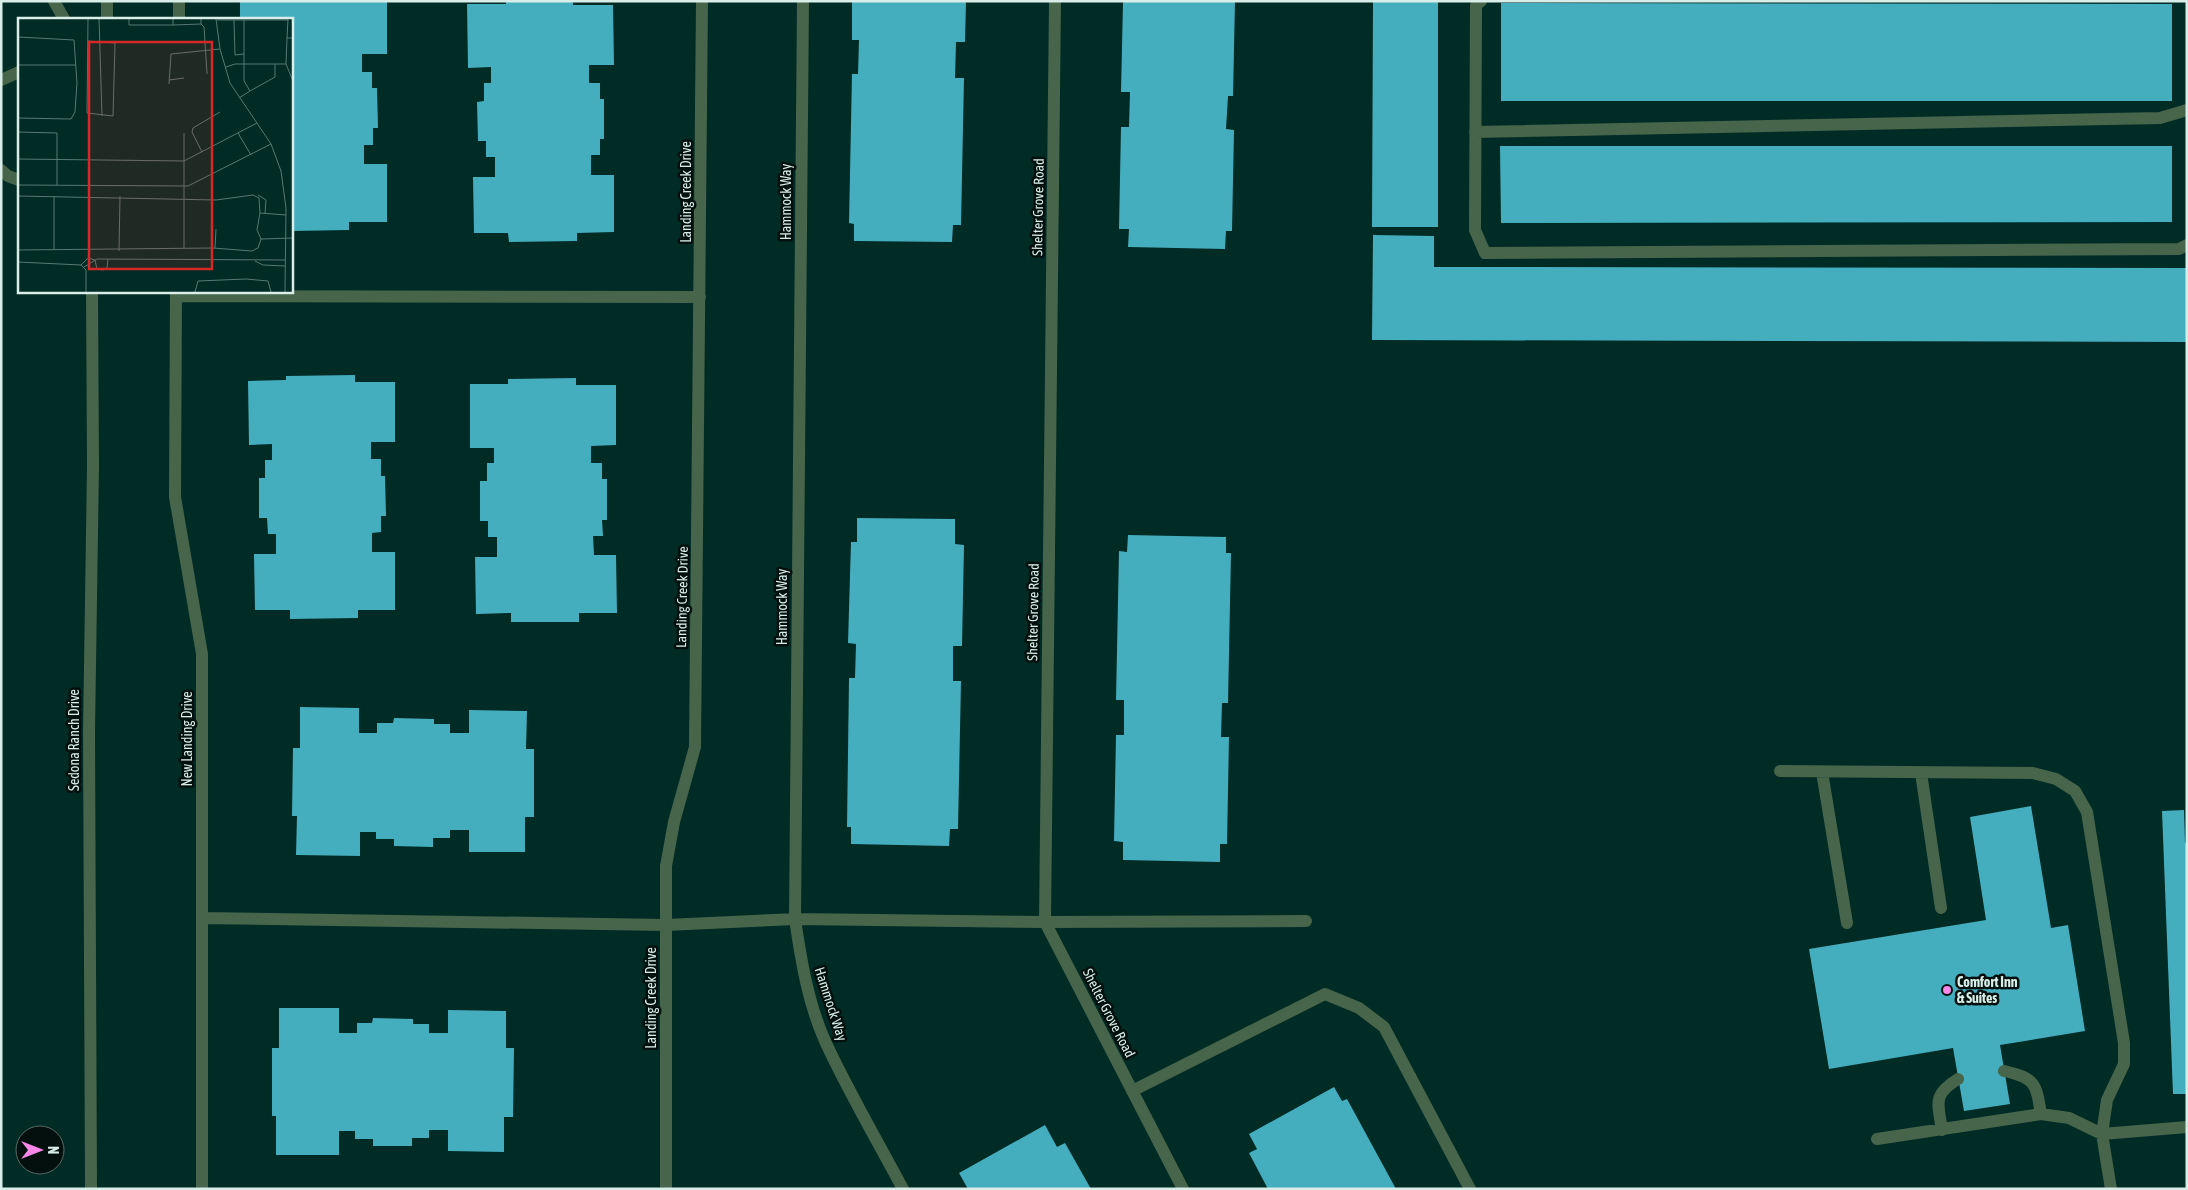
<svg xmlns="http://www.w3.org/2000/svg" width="2188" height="1190" font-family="'Asap Condensed',sans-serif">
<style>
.building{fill:#44aebf}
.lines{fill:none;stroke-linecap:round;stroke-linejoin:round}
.lane{stroke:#46654b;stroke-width:12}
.poi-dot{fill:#f987e8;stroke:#03100d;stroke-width:2}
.labels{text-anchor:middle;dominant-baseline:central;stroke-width:5;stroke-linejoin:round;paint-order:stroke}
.street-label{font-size:14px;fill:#d9eee9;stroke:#03100d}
.poi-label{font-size:14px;font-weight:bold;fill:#d9eee9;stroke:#03100d;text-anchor:start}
.inset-road{fill:none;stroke:#577973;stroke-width:1}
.view{fill:#d62828;fill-opacity:0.15;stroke:#d62828;stroke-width:2.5}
.inset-edge{fill:none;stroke:#d9eee9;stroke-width:2.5}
</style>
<rect width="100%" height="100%" fill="#012b25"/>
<path class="building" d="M240,1H387V54H362V72H372V88H377L378,128H373V145H364V164H387V222H349V230L291,231V19H240Z
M506,1H573V5H613L614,65H589V83H600V99H604V139H600V155H591V175H614V232L577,233V241L509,242L508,233H474L473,177H495V157H486V141H478L477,102L484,101V83H491V67L468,68L467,4H506Z
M852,1H966L965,42H956L955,78H964L961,225H953L952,242L854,241V224L849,223L852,74H858L859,40H852Z
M1123,1H1235L1233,96H1228L1226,129L1234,130L1232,231H1226L1225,249L1128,247L1129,229H1119L1121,127H1129L1130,92H1121Z
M1373,1H1438V227H1372Z
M1501,3L2172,4V101H1501Z
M1500,146H2172V222L1501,223Z
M1373,235L1434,236V267L2187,268V342L1372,340Z
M355,375V382H395V442H371V459H381V476H385L386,516H381V532L372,533V552H395V610H358V618L290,619V610H255L254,554H276V534H268L267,518H259V478H265V460H272V444L249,445L248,381L286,380V376Z
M576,378V385H616V445L591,446V463H602V479H607V520H602L603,536H593L594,555H616L617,613H579V622H511V613L476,614L475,557H497V537H488V521H480V481H487V463H494V448H470V384H508V379Z
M857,518L955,519V544L964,545L962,646H953V681H961L958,829H950L949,846L851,844V827H847L849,678H855L856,644L848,643L851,542H857Z
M1128,535L1226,537V553H1231L1228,703H1222L1221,737H1229L1227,844H1220V862L1123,860V842L1114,841L1116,735H1124V700H1116L1119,551L1127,552Z
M300,707L359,708V733H377V723H393L394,718L434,719V724H450V733H469V710L527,711L526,749H534V817H525V852H469V830H450V838H433V847L394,846V839H376V832H360V856L296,855L297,816H292L293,748H300Z
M2031,806L2051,928L2068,925L2085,1031L2000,1045L2010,1104L1964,1111L1953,1048L1829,1069L1809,949L1986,920L1970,817Z
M2184,810L2185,843H2187V1094H2173L2162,811Z
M279,1008H339V1033H357V1023H372L373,1018L413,1019V1024H429V1033H448V1010L506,1011V1048H514L513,1117H504V1152L448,1151V1130H429V1138H412V1146H373V1139H355V1131H339V1155H276V1116H272V1048H279Z
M1334,1087L1342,1101L1347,1099L1396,1189H1268L1249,1153L1257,1149L1249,1134Z
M1045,1125L1057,1147L1065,1143L1091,1189H968L959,1173Z"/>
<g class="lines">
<path class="lane" d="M54,1L64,19
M803,1L795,919C801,960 808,1003 825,1041C848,1091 877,1140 903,1189
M1055,1L1045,922L1183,1189
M1481,1L1476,5L1475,230L1485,253L2179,249L2187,245
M107,19V1
M179,19V1
M1,80L19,72
M1475,132L2160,118L2187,110
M1,170L8,176L19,180
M176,291L175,497L202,654V1189
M176,296L700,297
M1780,771L2033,773L2056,779L2075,791L2087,812L2124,1043V1064L2107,1100L2102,1134L2111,1189
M1822,772L1847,923
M1921,773L1941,908
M202,918L666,925L795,919L1045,922L1306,921
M2004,1071C2036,1078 2036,1084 2041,1114
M1132,1091L1325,994L1359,1008L1384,1027L1470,1189
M1942,1130C1938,1103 1932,1095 1958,1079
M1877,1139L2041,1114L2069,1118L2102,1134L2187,1127
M91,1189L89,732L93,466L92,291
M666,1189V866L674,822L695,747L702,1"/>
</g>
<circle class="poi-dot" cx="1947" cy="990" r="5"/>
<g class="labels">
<g class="street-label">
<text transform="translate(686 192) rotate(-90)">Landing Creek Drive</text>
<text transform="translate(786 202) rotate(-90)">Hammock Way</text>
<text transform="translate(1038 207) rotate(-89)">Shelter Grove Road</text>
<text transform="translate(682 597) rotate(-89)">Landing Creek Drive</text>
<text transform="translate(782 607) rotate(-90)">Hammock Way</text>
<text transform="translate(1033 612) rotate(-89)">Shelter Grove Road</text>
<text transform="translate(187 739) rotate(-90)">New Landing Drive</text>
<text transform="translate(74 740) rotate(-90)">Sedona Ranch Drive</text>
<text transform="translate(651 998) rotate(-90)">Landing Creek Drive</text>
<text transform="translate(831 1004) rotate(72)">Hammock Way</text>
<text transform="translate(1109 1013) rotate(63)">Shelter Grove Road</text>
</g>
<g class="poi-label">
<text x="1957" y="982">Comfort Inn<tspan x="1957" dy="16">&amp; Suites</tspan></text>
</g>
</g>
<g transform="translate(18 18)">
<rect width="275" height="275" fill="#012b25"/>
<path class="inset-road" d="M81,1L84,98M111,1V7H155M155,1V7L183,6V1M198,1L202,31L212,65L253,126L263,153L268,190L267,274M270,1L269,20H275M199,2H270M216,2L217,37L226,36V2M183,6L186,9L189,56M0,19L56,22L59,65L57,94L53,101L0,100M70,23L97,25L95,98L69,95L70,1M268,46L275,63M0,47H58M208,49L217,46H268L269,20M151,62L166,60M151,66L153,36L202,31M232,73L257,59V46M221,80L232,73L226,63V36M0,114L39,115V167M220,115L233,137M184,134L174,114L175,110L202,94M0,141L166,143L239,105M0,167L170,168L253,126M240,177L248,182L247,195M0,178L198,182L235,177L241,180L242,195L268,197M36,178V232M242,195L239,212L243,221M166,230V115M197,230L198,211M0,232L195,230L234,233L240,230L243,221L275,220M101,233L102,178M77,242L79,251L85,252L89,250L90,241M237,243L245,247L267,248M0,244L63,247L68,252V274M63,247L70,240L77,242M66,249L79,241L267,242M177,274L180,263L228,261L250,263L253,274"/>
<path class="view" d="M71,24H194V251H71Z"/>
<rect width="275" height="275" class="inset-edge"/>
</g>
<rect width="2188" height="1190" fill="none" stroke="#d9eee9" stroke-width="5"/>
<g transform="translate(40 1150) rotate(90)"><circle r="24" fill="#03100d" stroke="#596965"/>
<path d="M0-4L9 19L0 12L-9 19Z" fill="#f987e8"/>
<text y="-8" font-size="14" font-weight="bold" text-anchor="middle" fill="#d9eee9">N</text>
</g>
</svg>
